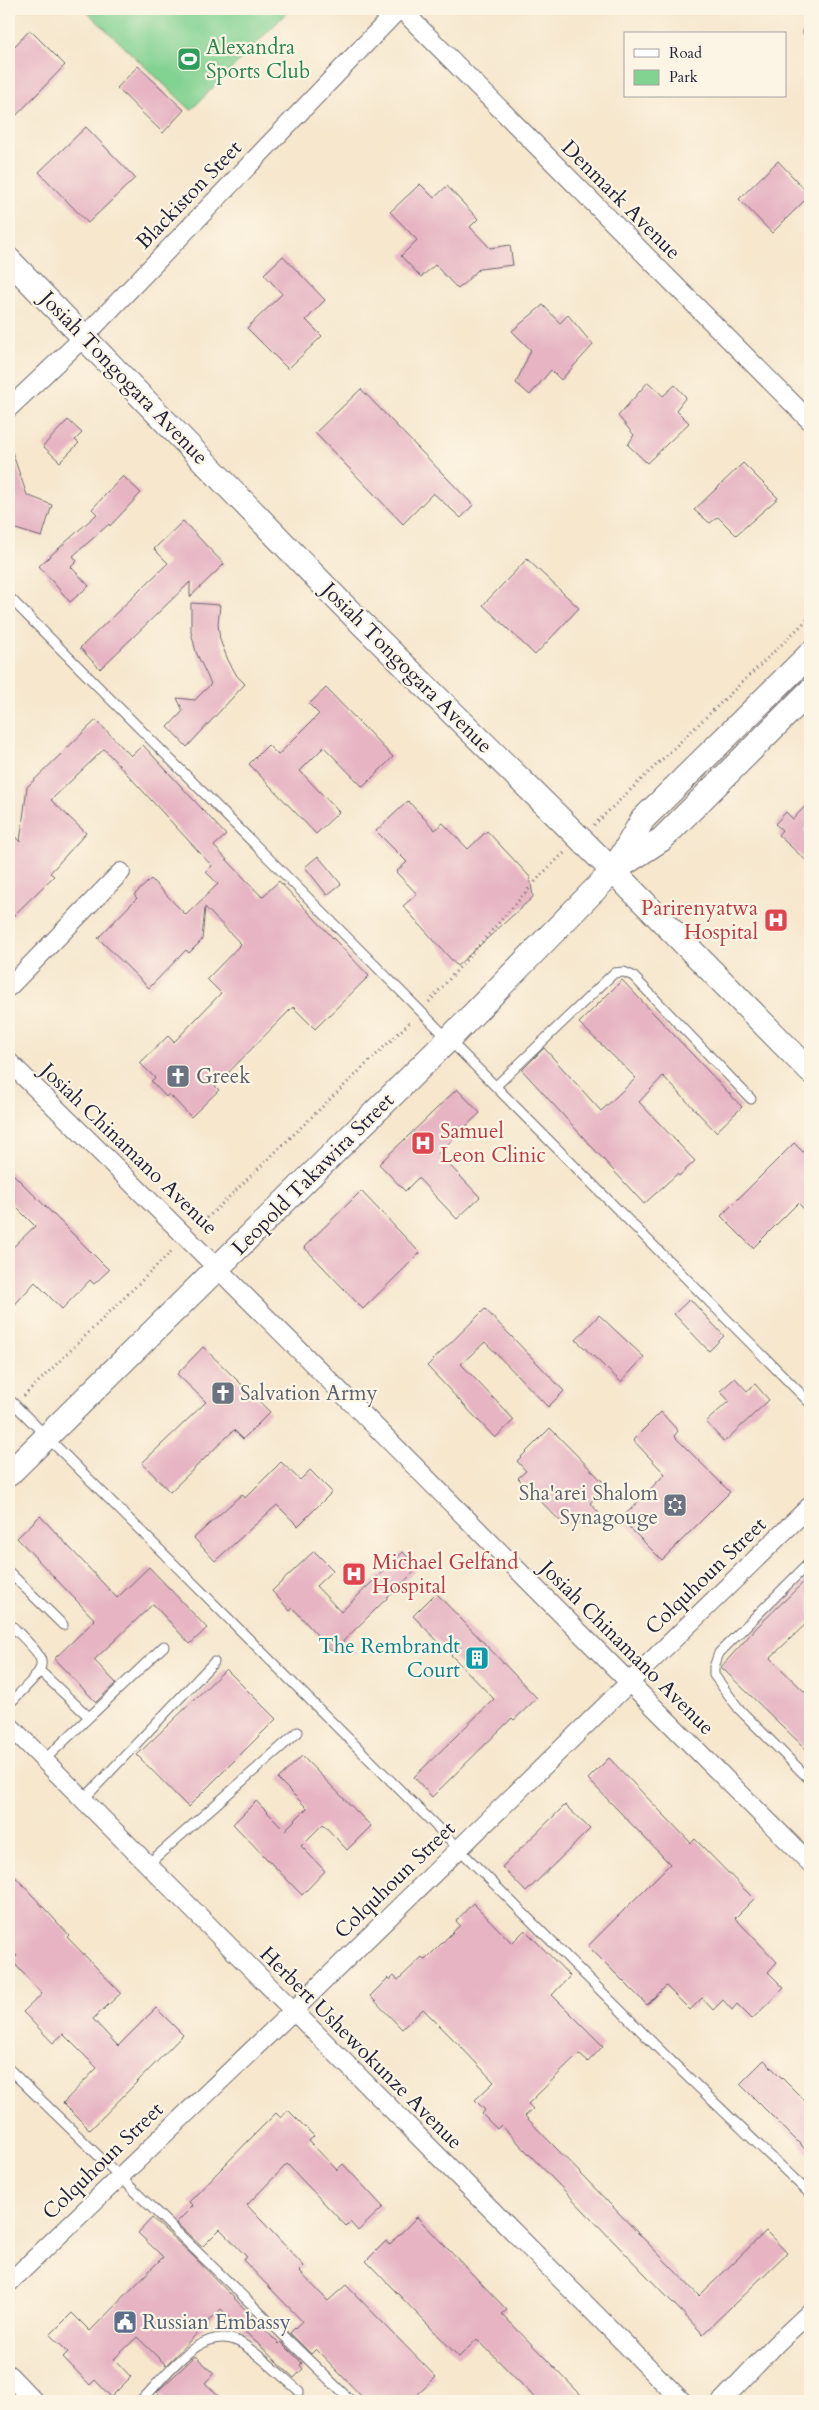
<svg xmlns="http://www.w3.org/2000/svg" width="819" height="2410" font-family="Cardo,serif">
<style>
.green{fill:#82d292;stroke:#527a66}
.building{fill:#e6b4c3}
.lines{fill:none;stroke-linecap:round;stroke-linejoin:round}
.lane-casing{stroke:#6c676e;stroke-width:11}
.street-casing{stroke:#6c676e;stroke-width:20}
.secondary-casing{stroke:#6c676e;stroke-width:26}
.path{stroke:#6c676e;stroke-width:3;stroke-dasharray:1 4;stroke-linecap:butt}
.lane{stroke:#fff;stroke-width:9}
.street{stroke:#fff;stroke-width:18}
.secondary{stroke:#fff;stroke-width:24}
.labels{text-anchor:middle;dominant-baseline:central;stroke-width:4.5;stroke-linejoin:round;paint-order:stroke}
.leisure-label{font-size:21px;fill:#27864d;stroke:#fcf5e5;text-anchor:start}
.street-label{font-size:21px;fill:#22223b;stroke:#fcf5e5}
.health-label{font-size:21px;fill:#be3a42;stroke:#fcf5e5;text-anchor:start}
.worship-label{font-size:21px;fill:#5b616d;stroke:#fcf5e5;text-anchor:start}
.culture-label{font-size:21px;fill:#0d838f;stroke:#fcf5e5;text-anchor:end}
.service-label{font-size:21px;fill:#4e5e75;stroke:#fcf5e5;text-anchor:start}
</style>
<rect width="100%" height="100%" fill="#fcf5e5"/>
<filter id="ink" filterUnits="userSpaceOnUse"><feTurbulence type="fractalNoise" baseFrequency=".02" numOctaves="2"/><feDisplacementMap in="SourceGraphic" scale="10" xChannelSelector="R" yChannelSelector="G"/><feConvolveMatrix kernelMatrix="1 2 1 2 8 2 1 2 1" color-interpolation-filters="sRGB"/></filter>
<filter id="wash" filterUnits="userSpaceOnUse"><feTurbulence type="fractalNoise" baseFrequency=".0096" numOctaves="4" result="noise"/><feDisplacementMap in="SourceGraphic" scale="20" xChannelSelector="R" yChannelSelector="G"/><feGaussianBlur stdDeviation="1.12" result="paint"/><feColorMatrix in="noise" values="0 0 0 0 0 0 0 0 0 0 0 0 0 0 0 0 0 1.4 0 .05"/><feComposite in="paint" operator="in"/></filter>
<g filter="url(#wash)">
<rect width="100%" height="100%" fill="#f6e7cd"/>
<path class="green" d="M84,9H290L191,110Z"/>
<g id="blocks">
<path class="building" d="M30,30L65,65L9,123V52Z
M138,66L184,110L163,133L117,88Z
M86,127L135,178L88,223L39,172Z
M778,161L810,195L772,233L739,199Z
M420,184L434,198L447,186L478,219L470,227L490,248L510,245L513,265L479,269L458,289L435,265L421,277L401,256L417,240L390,212Z
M283,256L325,300L306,320L322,336L288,369L247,328L282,294L264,274Z
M543,305L560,323L568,315L593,345L561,380L551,370L530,395L516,383L531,350L512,331Z
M648,382L663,396L675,385L686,397L676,410L689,423L647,463L628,445L634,435L618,416Z
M361,389L473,505L461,518L433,493L403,524L315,433Z
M68,420L82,433L75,440L79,443L60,462L43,446Z
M9,449H11L27,495L52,505L42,537L9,527Z
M743,463L778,498L736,535L718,517L710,523L694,510Z
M123,476L141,493L110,526L109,524L73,556L77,561L71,567L89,586L70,602L39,566L97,514L92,509Z
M183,521L224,564L190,597V582L100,669L80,648L168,563L154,549Z
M527,559L579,608L535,655L483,605Z
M191,603L220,605L218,624L220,640L228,660L237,676L245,684L187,747L168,727L183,711L177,698L195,700L211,684L196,652L191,632Z
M326,688L393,757L363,787L324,747L300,771L339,812L316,834L249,764L268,745L278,755L319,714L309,704Z
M96,720L131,756L143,745L226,835L214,846L262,897L279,881L369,976L315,1029L293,1007L215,1086L219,1090L191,1117L169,1094L166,1097L151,1081L155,1078L140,1063L168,1036L174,1042L221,993L207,979L241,944L205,907L202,940L189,953L186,950L149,988L98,938L137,898L134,895L151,879L186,915L218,884L206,872L212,866L104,749L51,800L86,833L50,873L54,876L9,920V830L20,842L27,787Z
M408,801L435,830L443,823L468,849L487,831L530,877L533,897L457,966L403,906L417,894L396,872L407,862L376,831Z
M810,801V823L804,830L810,836V864L778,835L782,830L775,824L786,812L793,819Z
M318,856L341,884L327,895L305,867Z
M622,980L742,1107L716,1132L663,1076L639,1102L695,1161L679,1176L677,1174L644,1204L522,1070L544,1048L601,1111L636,1078L579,1023Z
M457,1089L480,1113L438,1153L480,1197L457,1219L418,1178L405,1191L379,1164Z
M794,1143L810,1159V1215L798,1203L753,1248L721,1216Z
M9,1170L109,1270L94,1284L90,1280L62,1309L35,1282L9,1311V1251L35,1226L9,1200Z
M361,1191L420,1253L363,1309L304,1247Z
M690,1299L724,1336L709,1351L674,1314Z
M485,1309L564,1391L548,1407L485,1342L461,1364L514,1420L495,1438L427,1366Z
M599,1315L644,1357L621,1382L576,1340Z
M203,1347L270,1412L243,1439L234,1430L170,1492L142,1463L206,1402L177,1374Z
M735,1378L747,1391L755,1384L769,1400L724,1442L706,1422L729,1401L720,1391Z
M661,1412L678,1431L674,1436L730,1492L662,1560L621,1519L665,1474L633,1440Z
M550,1428L607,1486L590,1503L599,1513L584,1527L574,1517L565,1526L518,1478L526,1471L517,1461Z
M281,1462L300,1480L310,1470L332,1492L298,1526L277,1505L215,1561L194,1538L242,1494L245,1498Z
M40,1516L117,1598L149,1567L207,1628L190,1644L153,1604L94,1660L116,1683L96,1702L54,1659L95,1620L17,1538Z
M314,1551L333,1570L316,1586L341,1612L403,1552L418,1568L332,1652L293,1608L290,1611L272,1591Z
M810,1576V1620L770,1658L810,1697V1753L721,1667L758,1626Z
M436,1593L537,1698L514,1720L512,1718L432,1797L414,1777L494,1699L413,1616Z
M226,1669L276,1719L188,1807L137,1755Z
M302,1756L371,1826L347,1850L323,1824L301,1846L325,1871L302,1895L233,1824L256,1801L285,1830L307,1808L278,1779Z
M609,1758L691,1843L695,1839L754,1899L735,1918L777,1962L768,1972L784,1988L752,2019L737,2004L732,2010L723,2000L713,2010L702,1998L690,2010L666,1986L647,2005L588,1946L670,1864L588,1779Z
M565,1805L590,1829L526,1892L502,1867Z
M9,1870L69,1935L67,1937L121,1993L93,2019L118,2046L156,2008L183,2035L90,2130L63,2103L97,2068L63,2034L53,2043L23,2012L42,1994L12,1961L17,1956L9,1948Z
M473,1903L512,1943L525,1930L570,1976L552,1995L603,2046L588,2062L579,2054L528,2104L533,2109L525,2116L699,2296L766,2231L787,2253L703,2334L501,2125L497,2129L482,2114L485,2110L475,2100L494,2082L462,2048L423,2009L402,2029L370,1996L388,1978L390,1980L394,1976L398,1980L422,1957L425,1960L460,1925L456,1921Z
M764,2060L810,2106V2154L740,2084Z
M288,2110L314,2136L309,2141L337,2170L343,2164L383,2207L358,2231L350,2222L346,2226L287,2164L247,2205L304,2266L299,2271L328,2301L346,2285L436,2377L411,2401H366L316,2349L311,2354L290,2333L302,2321L243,2260L247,2257L220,2229L202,2247L176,2223L193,2206L189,2202L253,2136L276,2113L281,2118Z
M417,2217L507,2310L502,2314L587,2401H538L477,2339L459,2357L366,2261L386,2241L389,2245Z
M152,2218L193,2256L279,2344L281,2342L302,2363L300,2365L303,2369L294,2378L221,2309L166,2365L137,2337L114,2359L131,2377L111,2397L95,2380L90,2385L63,2357L68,2352L50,2335L72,2313L90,2331L163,2257L138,2233Z
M195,2356L214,2373L205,2383L224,2401H167L157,2392Z"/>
</g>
</g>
<g filter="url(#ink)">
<use href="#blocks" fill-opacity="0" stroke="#6c676e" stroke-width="1"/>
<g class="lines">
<g class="lane-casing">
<path id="lane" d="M808,32L810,34
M9,597L810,1403
M496,1086L614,973L624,972L633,976L751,1099
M9,1399L667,2057L810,2194
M810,1562L719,1653L714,1667V1675L739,1709L810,1780
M9,1572L63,1625
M9,1623C52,1667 52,1660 9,1704
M41,1672L89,1717
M44,1760L164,1646
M83,1800L214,1662
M147,1865L298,1732
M9,2069L351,2401
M141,2401C165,2377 201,2323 239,2342C255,2350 284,2378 299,2391"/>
</g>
<g class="street-casing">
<path id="street" d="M401,9L810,421
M9,408L85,336L399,9
M9,987L121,872
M9,1062C279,1326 542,1597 810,1863
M9,1725L682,2401
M9,2283L293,2011L810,1506
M9,2375L34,2401
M722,2401L776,2344L810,2312"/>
</g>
<g class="secondary-casing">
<path id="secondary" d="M9,260L343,605L613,871L810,1071
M615,868L643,819L810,654
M9,1474L450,1038L613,871L662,839L810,691"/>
</g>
<path class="path" d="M594,825L810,617
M429,1002L541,875L564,853
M200,1225L411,1021
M24,1396L173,1250"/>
<use href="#lane" class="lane"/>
<use href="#street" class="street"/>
<use href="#secondary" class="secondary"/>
</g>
</g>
<defs>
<g id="stadium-square" transform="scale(1.25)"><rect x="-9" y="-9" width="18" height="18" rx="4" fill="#2e9e5b" stroke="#fcf5e5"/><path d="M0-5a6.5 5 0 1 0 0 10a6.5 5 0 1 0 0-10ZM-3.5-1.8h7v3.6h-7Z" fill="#fff"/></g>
<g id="hospital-square" transform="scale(1.25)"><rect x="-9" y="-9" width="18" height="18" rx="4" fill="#e0444e" stroke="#fcf5e5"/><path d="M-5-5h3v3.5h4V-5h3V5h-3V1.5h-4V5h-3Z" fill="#fff"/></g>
<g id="church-square" transform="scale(1.25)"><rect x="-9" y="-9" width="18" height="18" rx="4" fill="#6b7280" stroke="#fcf5e5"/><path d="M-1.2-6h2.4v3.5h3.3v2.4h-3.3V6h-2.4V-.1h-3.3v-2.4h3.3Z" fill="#fff"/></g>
<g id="synagogue-square" transform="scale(1.25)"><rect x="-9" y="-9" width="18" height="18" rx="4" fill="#6b7280" stroke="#fcf5e5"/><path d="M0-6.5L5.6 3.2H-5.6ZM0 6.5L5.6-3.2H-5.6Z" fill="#fff"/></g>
<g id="building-square" transform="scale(1.25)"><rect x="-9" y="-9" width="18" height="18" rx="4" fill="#0f9aa8" stroke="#fcf5e5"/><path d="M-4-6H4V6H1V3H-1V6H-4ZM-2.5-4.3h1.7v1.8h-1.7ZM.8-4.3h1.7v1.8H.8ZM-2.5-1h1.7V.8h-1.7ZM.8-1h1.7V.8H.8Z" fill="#fff"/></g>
<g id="civic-square" transform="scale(1.25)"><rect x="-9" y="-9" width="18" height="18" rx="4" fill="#5c6f8a" stroke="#fcf5e5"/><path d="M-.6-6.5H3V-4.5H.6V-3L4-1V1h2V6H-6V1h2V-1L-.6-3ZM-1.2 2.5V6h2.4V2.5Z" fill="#fff"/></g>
</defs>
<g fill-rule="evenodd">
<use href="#stadium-square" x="189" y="59"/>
<use href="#hospital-square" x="776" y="920"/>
<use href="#church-square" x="178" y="1076"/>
<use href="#hospital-square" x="423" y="1143"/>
<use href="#church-square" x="223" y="1393"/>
<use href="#synagogue-square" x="675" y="1505"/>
<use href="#hospital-square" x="354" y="1574"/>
<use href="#building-square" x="477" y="1658"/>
<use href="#civic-square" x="125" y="2322"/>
</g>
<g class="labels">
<g class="leisure-label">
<text x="206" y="47">Alexandra<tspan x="206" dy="24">Sports Club</tspan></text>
</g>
<g class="street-label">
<text transform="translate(189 195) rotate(-46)">Blackiston Steet</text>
<text transform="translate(621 200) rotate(45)">Denmark Avenue</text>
<text transform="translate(124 378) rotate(46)">Josiah Tongogara Avenue</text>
<text transform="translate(407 668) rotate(45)">Josiah Tongogara Avenue</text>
<text transform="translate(129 1149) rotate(44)">Josiah Chinamano Avenue</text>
<text transform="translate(313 1174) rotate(-45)">Leopold Takawira Street</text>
<text transform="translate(706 1576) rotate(-44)">Colquhoun Street</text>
<text transform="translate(627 1648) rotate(45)">Josiah Chinamano Avenue</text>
<text transform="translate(395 1880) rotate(-44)">Colquhoun Street</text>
<text transform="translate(361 2048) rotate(45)">Herbert Ushewokunze Avenue</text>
<text transform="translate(103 2161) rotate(-44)">Colquhoun Street</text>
</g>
<g class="health-label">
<text x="758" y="908" text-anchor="end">Parirenyatwa<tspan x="758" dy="24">Hospital</tspan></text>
<text x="440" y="1131">Samuel<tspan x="440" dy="24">Leon Clinic</tspan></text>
<text x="372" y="1562">Michael Gelfand<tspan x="372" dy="24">Hospital</tspan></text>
</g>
<g class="worship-label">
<text x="196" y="1076">Greek</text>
<text x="240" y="1393">Salvation Army</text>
<text x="658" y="1493" text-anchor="end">Sha'arei Shalom<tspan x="658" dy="24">Synagouge</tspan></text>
</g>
<g class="culture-label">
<text x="460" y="1646">The Rembrandt<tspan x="460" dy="24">Court</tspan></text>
</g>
<g class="service-label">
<text x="142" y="2322">Russian Embassy</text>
</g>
</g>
<rect width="819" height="2410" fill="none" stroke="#fcf5e5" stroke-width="30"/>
<rect x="624" y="32" width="162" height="65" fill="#fcf5e5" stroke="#a5a1a1"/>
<rect x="634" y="49" width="25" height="8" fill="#ffffff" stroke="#a5a1a1"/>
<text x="669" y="58" font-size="15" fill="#22223b">Road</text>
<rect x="634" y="70" width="25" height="15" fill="#82d292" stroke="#a5a1a1"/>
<text x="669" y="82" font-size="15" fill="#22223b">Park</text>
</svg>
